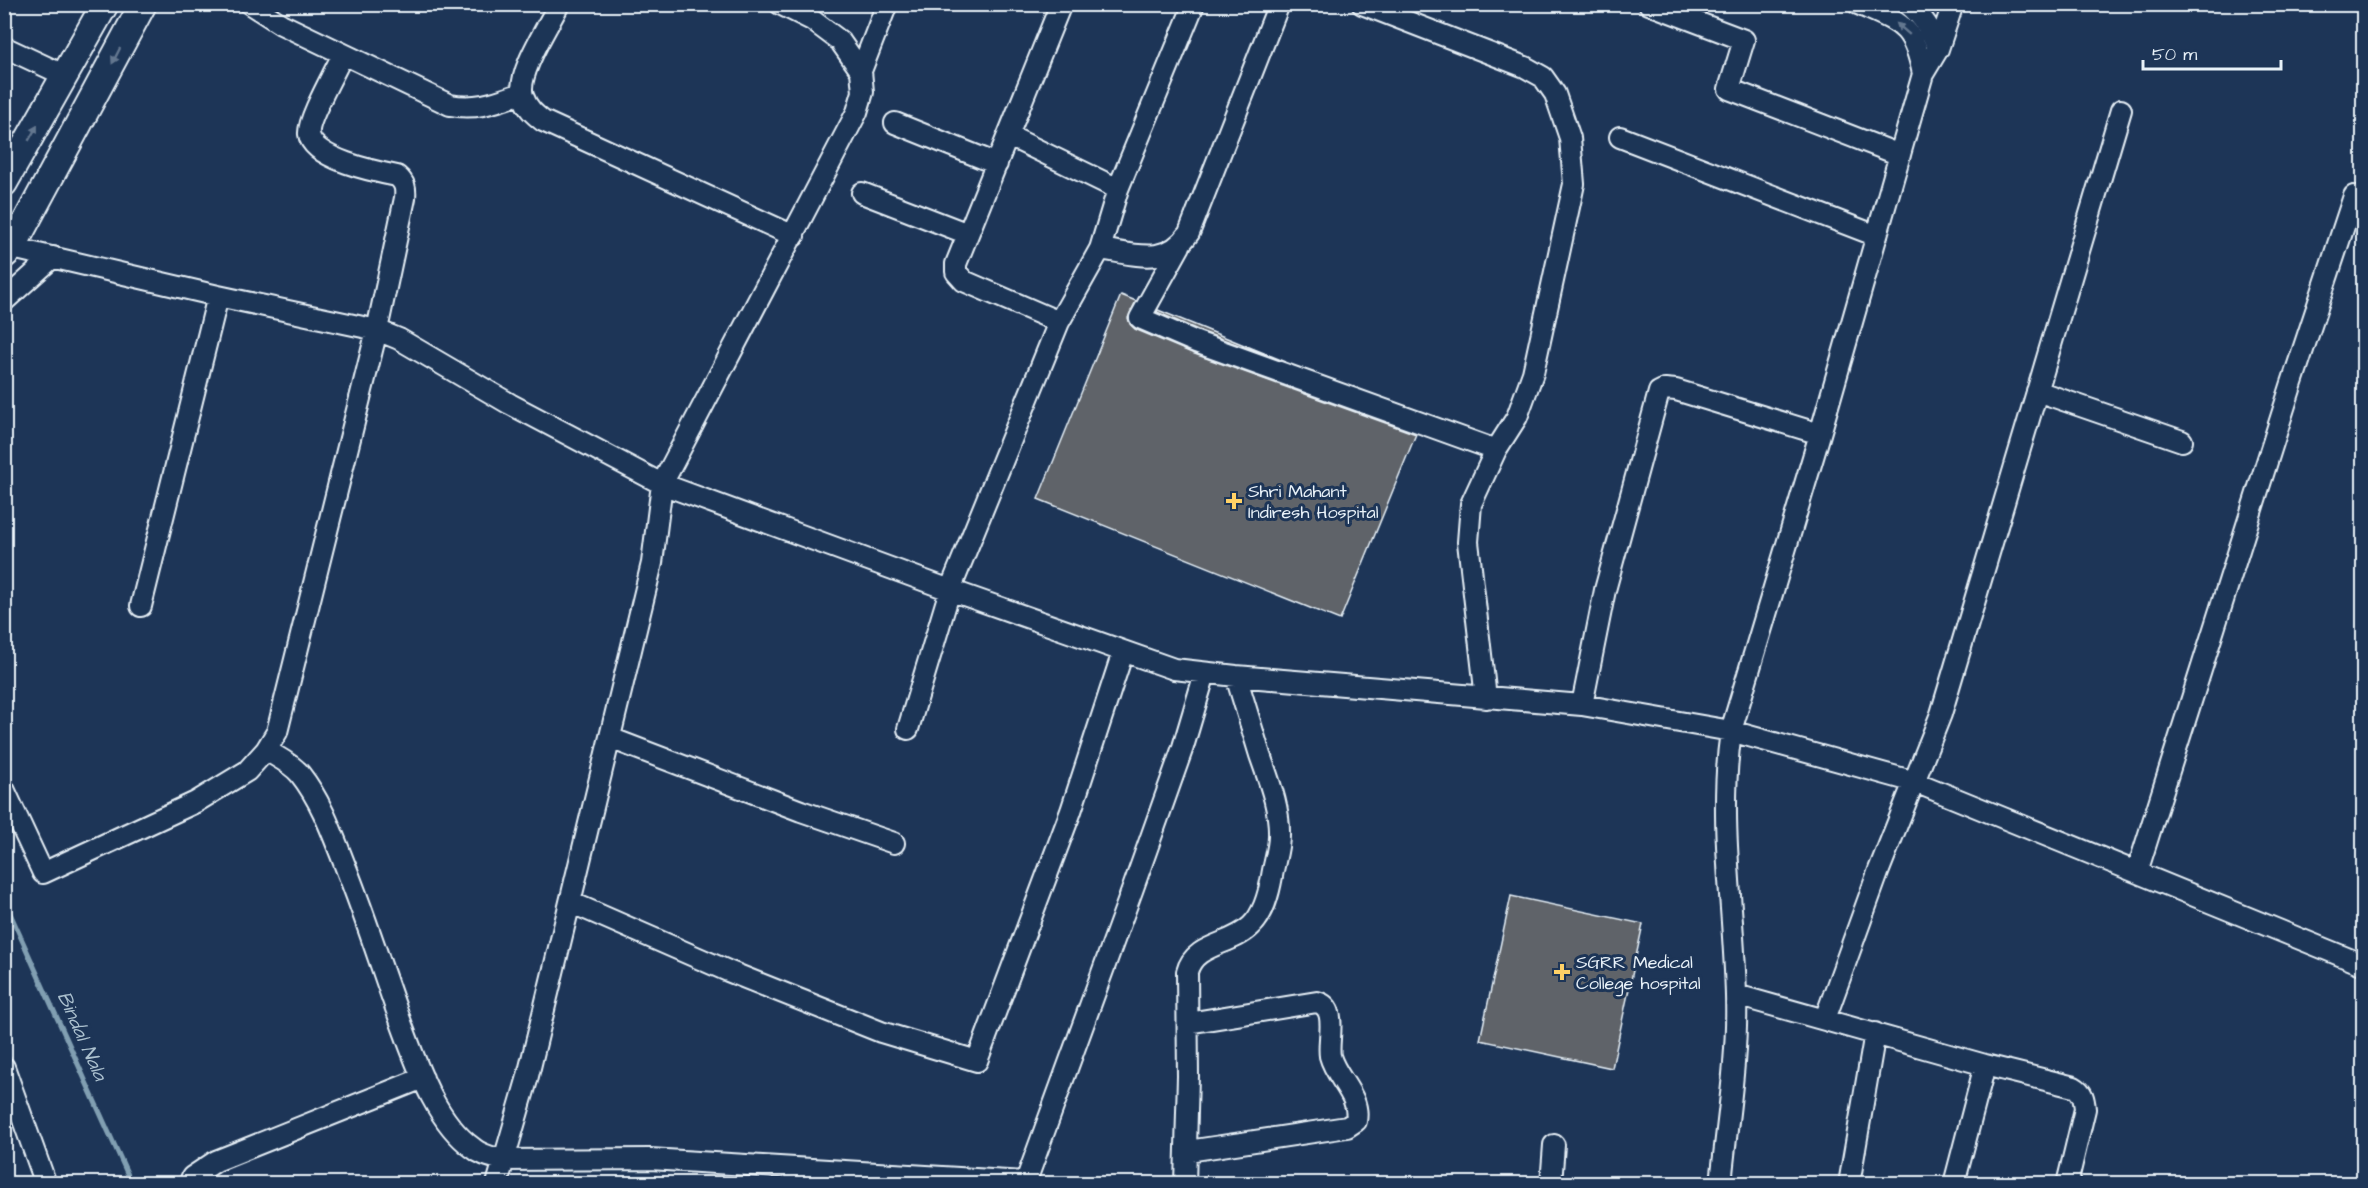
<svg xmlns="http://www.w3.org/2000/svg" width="2368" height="1188" font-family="'Architects Daughter',sans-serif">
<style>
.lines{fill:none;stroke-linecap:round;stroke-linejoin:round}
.stream{stroke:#819fb2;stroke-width:5}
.building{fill:#5e6369;stroke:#e8f1f8;stroke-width:1.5}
.minor-casing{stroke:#e8f1f8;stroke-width:24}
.major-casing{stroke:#e8f1f8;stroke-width:30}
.minor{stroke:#1d3557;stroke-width:20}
.major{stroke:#1d3557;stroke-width:26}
.oneway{fill:#64778f}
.poi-dot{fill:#ffd166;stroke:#1d3557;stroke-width:2}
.labels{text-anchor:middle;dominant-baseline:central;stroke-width:6;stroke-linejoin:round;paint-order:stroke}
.poi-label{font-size:18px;fill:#e8f1f8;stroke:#1d3557;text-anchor:start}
.water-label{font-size:20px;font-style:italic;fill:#acc1cf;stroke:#1d3557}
</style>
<rect width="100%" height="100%" fill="#1d3557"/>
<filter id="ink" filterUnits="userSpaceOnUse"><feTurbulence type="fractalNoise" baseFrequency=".0167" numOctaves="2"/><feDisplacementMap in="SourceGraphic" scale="12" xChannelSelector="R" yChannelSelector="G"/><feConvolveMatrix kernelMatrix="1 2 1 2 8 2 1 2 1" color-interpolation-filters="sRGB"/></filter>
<g filter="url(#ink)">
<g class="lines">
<path class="stream" d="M4,900L132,1184"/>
</g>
<path class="building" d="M1121,295L1136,301L1128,318L1130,324L1135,329L1192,353L1416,434L1340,620L1038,499Z
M1158,310L1286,362L1200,331L1157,312Z
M1511,896L1643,924L1612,1068L1480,1040Z"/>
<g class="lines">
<g class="minor-casing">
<path id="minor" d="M250,4L281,24L450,105C477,110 496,102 522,93
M559,4C549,25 516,74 523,96C527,108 534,114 543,121L794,236
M1362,4L1525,67L1543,77L1555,94L1570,138L1574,184L1533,373L1517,417L1496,450L1471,504L1468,542L1486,698
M1649,4L1744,40L1729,89L1900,155
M1858,4C1902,24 1913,24 1923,74
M1908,4C1924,18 1931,29 1938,49
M4,47L66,76
M861,71L887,4
M895,123L997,164
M1009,136L1118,189
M1620,137L1877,236
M862,193L968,234
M4,246L218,296L377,330L399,339L510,404L662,484L950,590L1174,669L1236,676L1582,705L1731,731L1915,782L2364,965
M1180,246L1140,318L1196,342L1496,450
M1100,249C1135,254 1166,267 1189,233L1279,4
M4,301L53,257
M1059,322L964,281L956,272V264L1061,4
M2037,391L2182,441
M141,606L218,296
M1582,705L1605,590L1659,392L1665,389L1676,390L1820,434
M908,729L950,590L1059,322L1100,249L1118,189L1194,4
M610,738L801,811L894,843
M266,750C277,757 292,764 300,774C322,802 333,835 346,868C368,923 385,980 406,1036C420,1074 438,1123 473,1148C481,1155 492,1157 502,1160L650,1159L1025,1182
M4,789L43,873L196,802L247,771L266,750L277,732L377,330L405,198C406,188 405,183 397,176C377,172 312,159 309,134C307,120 336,70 343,54
M2137,872L2291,386L2354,196
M570,902L728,971L881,1032L977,1061L1071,811L1123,652
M1736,995L1985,1065L2074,1087C2083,1092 2084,1099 2085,1109L2067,1184
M1825,1019L1879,870L1941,714L2121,110
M4,1067L46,1184
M1188,1151L1347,1127L1356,1121C1361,1096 1336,1079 1330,1056C1327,1040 1339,1007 1317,1002L1188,1023
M189,1184L192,1177L216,1161L423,1078
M497,1184L527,1080L652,563L662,484L857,112L863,92L861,71L840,41L812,20L780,4
M1025,1184L1133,888L1183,747L1205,673
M1185,1184L1188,1076L1187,972C1194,943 1231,946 1251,926C1264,914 1269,893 1272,876C1274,863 1279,849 1279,836C1280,808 1269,781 1260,755C1252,729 1244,703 1236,676
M1551,1184L1554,1145
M1721,1184C1727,1121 1738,1059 1736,996C1734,907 1718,820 1731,731L1820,434L1923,74L1938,49L1953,4
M1849,1184L1875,1033
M1954,1184L1985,1065"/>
</g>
<g class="major-casing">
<path id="major" d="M4,183L105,4
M4,255L12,248L143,4"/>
</g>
<use href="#minor" class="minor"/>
<use href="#major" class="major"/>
</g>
<defs><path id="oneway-solid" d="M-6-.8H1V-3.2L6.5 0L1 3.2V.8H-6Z" transform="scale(1.5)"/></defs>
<g class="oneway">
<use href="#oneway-solid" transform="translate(1903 29) rotate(-139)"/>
<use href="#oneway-solid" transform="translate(116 56) rotate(117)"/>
<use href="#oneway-solid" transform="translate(33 133) rotate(-60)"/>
</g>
</g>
<g class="poi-dot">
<path d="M1231 492h6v6h6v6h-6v6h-6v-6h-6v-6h6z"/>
<path d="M1559 963h6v6h6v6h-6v6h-6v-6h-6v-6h6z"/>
</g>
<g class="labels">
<g class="poi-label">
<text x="1248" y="491">Shri Mahant<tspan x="1248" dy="21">Indiresh Hospital</tspan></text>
<text x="1576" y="962">SGRR Medical<tspan x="1576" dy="21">College hospital</tspan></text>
</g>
<g class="water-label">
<text transform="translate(82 1036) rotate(66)">Bindal Nala</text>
</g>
</g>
<rect width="2368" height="1188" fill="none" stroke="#1d3557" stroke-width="24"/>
<rect x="12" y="12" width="2344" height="1164" fill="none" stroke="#e8f1f8" stroke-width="2" filter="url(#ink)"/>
<path d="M2143 60v9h138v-9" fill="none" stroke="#e8f1f8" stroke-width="3"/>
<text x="2152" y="60" font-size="18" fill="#e8f1f8" stroke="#1d3557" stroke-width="4.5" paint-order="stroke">50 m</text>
</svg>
